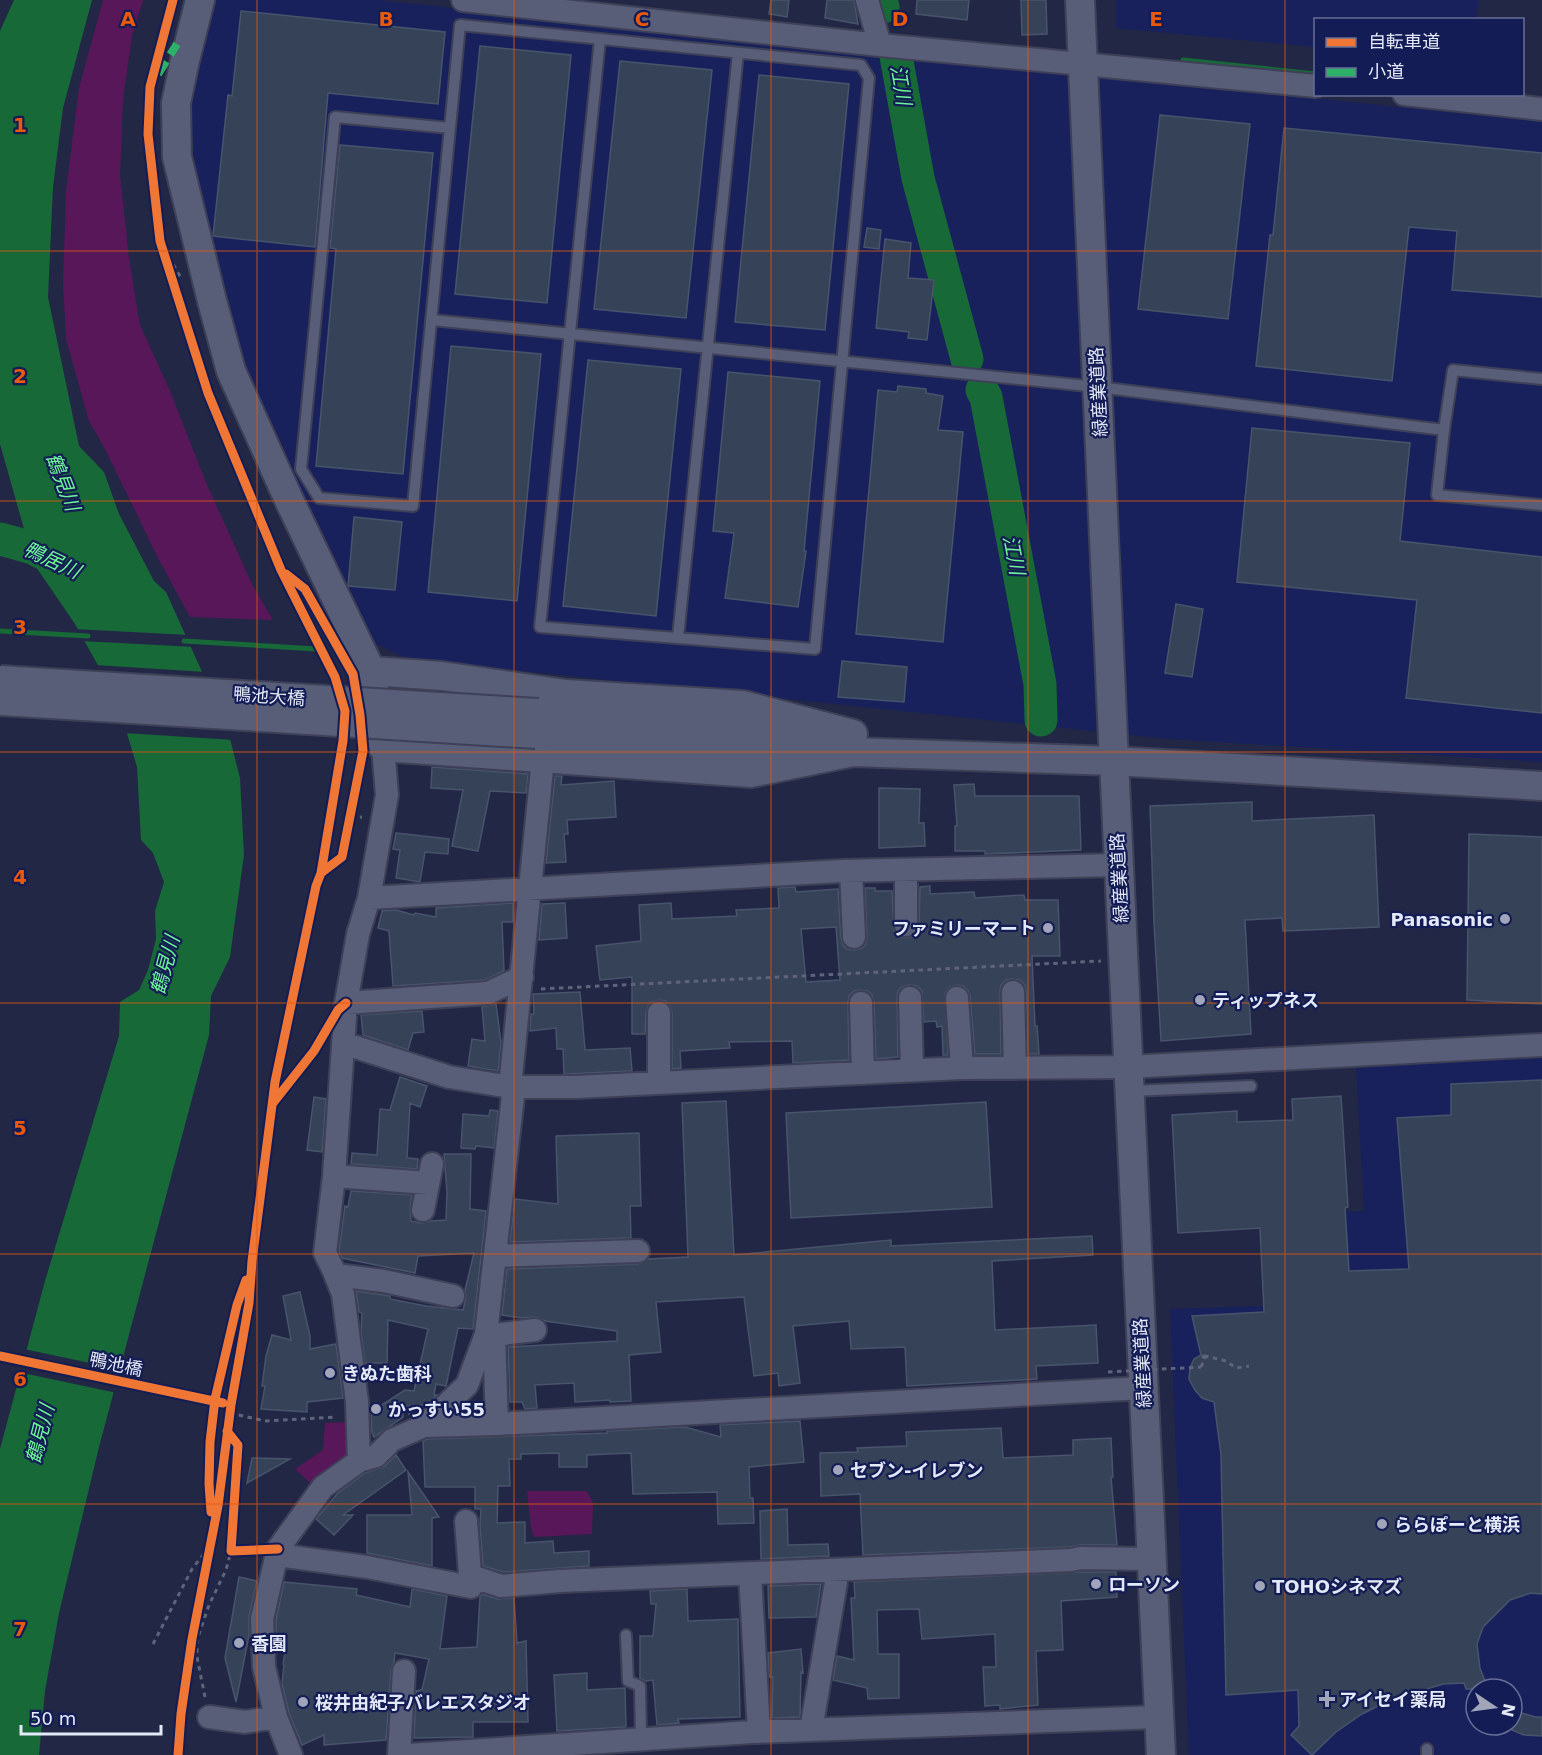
<svg xmlns="http://www.w3.org/2000/svg" width="1542" height="1755" font-family="'DejaVu Sans','Noto Sans JP',sans-serif">
<style>
.built{fill:#18215c;fill-rule:evenodd}
.green{fill:#581758}
.water{fill:#176938}
.pier{fill:#222746}
.lines{fill:none;stroke-linecap:round;stroke-linejoin:round}
.stream{stroke:#176938;stroke-width:5}
.river{stroke:#176938;stroke-width:33}
.building{fill:#364257;stroke:#48546b;stroke-width:1.5;fill-rule:evenodd}
.service-casing{stroke:#3e4057;stroke-width:14}
.minor-casing{stroke:#3e4057;stroke-width:26}
.tertiary-casing{stroke:#3e4057;stroke-width:32}
.path{stroke:#5f647b;stroke-width:3;stroke-dasharray:4.5 4.5;stroke-linecap:butt}
.service{stroke:#585e77;stroke-width:10}
.minor{stroke:#585e77;stroke-width:22}
.tertiary{stroke:#585e77;stroke-width:28}
.tertiary-bridge-casing{stroke:#3e4057;stroke-width:32;stroke-linecap:butt}
.path-bridge{stroke:#5f647b;stroke-width:3;stroke-dasharray:4.5 4.5;stroke-linecap:butt}
.tertiary-bridge{stroke:#585e77;stroke-width:28}
.quiet{stroke:#2db169;stroke-width:8;stroke-dasharray:15 8;stroke-linecap:butt}
.cycleway-casing{stroke:#131c55;stroke-width:13}
.cycleway{stroke:#f07635;stroke-width:9}
.grid{fill:none;stroke:#e8590c;stroke-width:1.5;stroke-opacity:0.55}
.poi-dot{fill:#a0a5ba;stroke:#131c55;stroke-width:2}
.labels{text-anchor:middle;dominant-baseline:central;stroke-width:4.5;stroke-linejoin:round;paint-order:stroke}
.street-label{font-size:18px;fill:#e4e9f8;stroke:#131c55}
.poi-label{font-size:18px;font-weight:bold;fill:#e4e9f8;stroke:#131c55;text-anchor:start}
.water-label{font-size:20px;font-style:italic;fill:#6df596;stroke:#131c55}
.grid-label{font-size:20px;text-anchor:middle;font-weight:bold;fill:#e8590c;stroke:#131c55;stroke-width:4.5;stroke-linejoin:round;paint-order:stroke}
</style>
<rect width="100%" height="100%" fill="#222746"/>
<path class="built" d="M215,0H377L1542,122V762L1168,739L409,659L370,641L251,385L195,191L190,97Z
M1116,0H1479L1476,19L1316,20L1315,47L1116,28Z
M1542,1058V1755H1189L1170,1309L1263,1306L1260,1216L1364,1211L1356,1066ZM1476,1689H1512V1725H1476Z"/>
<path class="green" d="M103,0H143L132,36L123,99L120,176L129,258L140,325L170,391L207,485L253,586L273,620L190,617L158,558L104,447L89,421L66,339L63,282L66,191L79,88Z
M352,1422L355,1457L316,1488L295,1469L323,1450L325,1423Z
M527,1491H587L593,1503L592,1534L534,1537L531,1528Z"/>
<path class="water" d="M14,0H92L63,108L53,187L48,297L79,446L104,472L119,514L154,581L166,592L227,727L240,778L244,855L230,957L211,996L209,1035L99,1447L59,1613L45,1691L39,1755H0V1449L45,1281L119,1036L120,1002L139,990L148,970L156,939L155,911L164,882L153,853L141,840L137,767L123,720L105,678L75,624L34,564L0,444V31Z"/>
<path class="pier" d="M74,629L189,635L195,647L81,641Z
M95,665L206,672L230,726L234,740L124,733L103,679Z
M24,1349L123,1370L117,1393L18,1372Z"/>
<g class="lines">
<path class="stream" d="M1183,60L1316,74
M0,631L88,636
M184,641L317,649"/>
<path class="river" d="M881,0L883,7
M896,56L918,178L967,359
M982,390L986,397L1040,684L1041,720
M0,539L33,548L70,567"/>
</g>
<path class="building" d="M771,0H789L787,17L769,14Z
M827,0H854L858,24L825,18Z
M917,0H969L967,20L916,14Z
M1021,0H1046L1047,34L1022,35Z
M241,11L445,32L438,104L328,93L315,247L213,236L228,95L232,96Z
M480,46L571,55L547,303L455,294Z
M620,61L712,70L686,318L594,309Z
M759,75L849,84L825,330L735,322Z
M1160,115L1250,124L1228,319L1138,309Z
M1284,128L1542,153V297L1452,290L1457,231L1409,227L1392,381L1256,366L1270,235H1273Z
M340,145L433,153L403,474L316,466L336,249L330,248Z
M867,228L881,230L879,249L864,247Z
M885,239L911,243L908,278L934,280L927,340L908,338L909,332L876,328Z
M451,346L541,354L517,601L428,592Z
M588,360L681,369L656,616L563,606Z
M728,372L820,381L804,551H806L798,607L725,598L734,533L713,531Z
M898,386L926,389V393L943,396L938,430L963,432L943,642L856,634L878,390L897,392Z
M1252,428L1410,443L1400,541L1542,557V713L1406,698L1417,600L1237,582Z
M354,517L402,522L395,590L348,586Z
M1176,604L1203,609L1192,677L1165,673Z
M842,661L907,667L904,702L838,697Z
M432,767L528,774L526,793L490,791L478,851L452,846L463,790L431,788Z
M555,776H562L561,785L614,781L616,817L567,820L568,834H564L566,862L546,863Z
M974,784L975,796H1079L1081,850L985,854V851H955V826H957L954,785Z
M879,788L920,789L919,823H924L925,846L879,848Z
M1252,802V821L1374,815L1379,927L1283,931L1282,918L1245,920L1251,1034L1161,1041L1154,923L1150,806Z
M396,833L449,839L448,854L425,852L420,882L396,878L400,850L393,849Z
M1469,834L1542,837V1004L1467,1000Z
M930,886V894L974,892L975,898L1024,895L1025,900H1058L1060,956H1032L1035,1026H1037L1039,1054H1028L1026,991L1025,985L1020,980L1012,979L1006,980L1001,985L1000,992L1001,1054H975L970,996L968,991L963,986L957,985L950,987L945,993L948,1055H943L942,1026L937,1027L936,1021L924,1022L922,991L917,986L909,985L902,987L898,991L897,998L898,1057L876,1059L874,1002L872,995L868,991L860,990L854,991L849,996L848,1003L849,1060L793,1063L792,1041L729,1042L730,1048L680,1051L681,1068L672,1069V1013L670,1006L665,1001L660,1000L652,1002L648,1006L646,1012L645,1034H632V977L600,980L596,946L641,941L639,905L671,903L672,919L737,916L736,910L779,908L778,888L795,887L796,892L838,889L841,938L843,945L847,949L855,950L862,948L866,944L867,937L865,888H875V891H892L894,931L900,937L907,938L912,937L917,932L919,926L920,887ZM836,927L840,980L806,982L801,929Z
M513,903V922H502L504,971L485,980L393,986L389,931L378,928L382,911L396,910L414,915L415,913L436,917V908Z
M565,903L567,938L539,940L542,904Z
M580,992L585,1050L630,1048L632,1071L564,1074L563,1049H557L556,1028L530,1031L531,1014H534L533,994Z
M496,1004L501,1043L498,1071L468,1066L472,1039L485,1041L482,1007Z
M422,1011L424,1032L413,1033L408,1050L363,1035L361,1015Z
M400,1077L427,1086L420,1107L410,1103L407,1158L418,1159L417,1169L351,1164L352,1153L377,1155L380,1109L390,1110Z
M1542,1080V1594L1531,1593L1510,1600L1483,1627L1477,1644L1480,1668L1488,1689H1466L1464,1683L1443,1684L1388,1701L1362,1714L1336,1732L1312,1755L1291,1735L1299,1726L1298,1690L1226,1695L1221,1455L1214,1402L1202,1398L1195,1390L1189,1379L1190,1368L1194,1359L1201,1355L1192,1316L1264,1312L1260,1228L1178,1233L1172,1115L1237,1111V1122L1293,1120L1292,1099L1341,1096L1348,1207L1345,1208L1349,1271L1409,1269L1397,1118L1451,1115V1084Z
M314,1097L326,1099L322,1152L307,1150Z
M726,1101L734,1255L891,1240V1246L1092,1236L1093,1255L992,1261L995,1330L1096,1325L1098,1363L1036,1366L1037,1379L907,1386L905,1347L851,1349L849,1321L793,1326L800,1383L779,1386L778,1373L754,1376L744,1297L656,1302L661,1352L629,1355L631,1401L610,1402V1400L575,1402L574,1383L535,1385L537,1408L525,1409L522,1402H510L508,1347L617,1341V1331L545,1321L534,1317L522,1318L502,1315L507,1269L638,1264L648,1259L688,1257L682,1103Z
M986,1102L992,1207L791,1218L786,1113Z
M490,1110L498,1111L494,1148L476,1146L475,1149L461,1148L463,1114L489,1116Z
M639,1133L641,1206H630L631,1238L510,1242L515,1199L558,1204L556,1136Z
M444,1154H471L470,1209L486,1211L473,1329L458,1328L446,1386L436,1384L434,1395H437L426,1405H421L409,1414L411,1406H403V1417L374,1437L372,1432L371,1412L405,1390L414,1391L428,1329L388,1320L387,1363H365L361,1332L362,1313L359,1312L356,1291L390,1296V1299L426,1306L463,1310L466,1298L465,1290L474,1253L418,1256L415,1273L342,1258L339,1251L345,1206L348,1207L351,1191L412,1195L410,1208L411,1221L421,1223L431,1221L446,1220L447,1192Z
M300,1292L310,1336V1349L336,1344L343,1398L307,1402V1412L261,1409L265,1386H262L266,1356L272,1335L291,1340L283,1296Z
M800,1421L804,1462L749,1467L750,1498H753L754,1523L718,1524L717,1492L633,1494L631,1453L587,1455V1467H559V1453L521,1454V1459H509L510,1486H498L497,1523L525,1522V1543L553,1541L554,1553L589,1551V1566L503,1572L483,1566L480,1525L481,1509H475V1487H425L423,1441L427,1439L607,1433V1431L685,1427L721,1437L720,1425Z
M1001,1428L1003,1458L1073,1455V1440L1111,1438L1113,1477H1111L1117,1545H1080L1069,1547L863,1555L860,1494L821,1496L820,1453L858,1452L857,1448L907,1446L906,1432Z
M396,1455L406,1470L343,1515H353L334,1535L316,1519L338,1493L365,1473L385,1466Z
M252,1458L290,1459L247,1483Z
M408,1472L439,1517L432,1518V1566L367,1553V1515H412Z
M787,1509L788,1545L828,1544L829,1556L761,1559L760,1511Z
M1081,1572H1116L1117,1597L1061,1601L1063,1650L1036,1651L1038,1705L1000,1709V1705L985,1706L983,1667H996L995,1634L922,1639L919,1609L877,1610L878,1654H899V1698L868,1699L867,1688L833,1680L837,1656L854,1660L851,1598H855L854,1582Z
M239,1577L257,1581L249,1616V1635L236,1702L225,1658Z
M284,1582L357,1589L356,1595L410,1607L412,1589L447,1596L440,1649L477,1647L480,1597L482,1594L497,1599L514,1598L517,1643L526,1641L528,1722H473V1737L414,1738L416,1691L422,1690L429,1659L395,1653L394,1662L391,1670L386,1740L324,1745V1735L302,1745L289,1713L282,1684L284,1665L283,1664L287,1640L276,1638V1620Z
M821,1584L816,1617L769,1618L768,1586Z
M687,1589L688,1621L738,1619L740,1717L678,1719L679,1723L657,1725L653,1680L645,1681L640,1678V1636H653L656,1604H651L650,1591Z
M801,1649L803,1673L801,1672L800,1717L772,1718L773,1677H769L768,1653Z
M587,1673V1690L625,1688L626,1727L557,1731L554,1675Z
M1512,1710L1535,1717H1542V1736L1524,1735L1512,1730Z"/>
<g class="lines">
<g class="service-casing">
<path id="service" d="M450,128L335,117L301,469L319,498L413,506L460,25C594,38 728,52 861,65L869,78L815,649L540,627L600,39
M432,320L1098,387L1444,430L1453,370L1542,379
M1444,430L1437,495L1542,505
M678,637L738,53
M1130,1091L1251,1086
M626,1635L628,1681L640,1686L641,1740
M1427,1749V1755"/>
</g>
<g class="minor-casing">
<path id="minor" d="M463,0L880,45L1316,86
M867,0L880,45
M1404,94L1542,109
M906,870V925
M851,871L854,937
M369,898L842,871L1119,865
M1013,992L1015,1068
M910,998L912,1070
M957,998L962,1068
M346,1003L488,993L522,977
M861,1003L863,1073
M659,1013V1083
M343,1043L449,1077L510,1087H576L962,1068L1128,1067L1542,1045
M510,1087L543,759
M334,1176L428,1183
M423,1210L432,1164
M495,1256L638,1251
M336,1275L384,1281L453,1296
M494,1335L486,1334L514,1087
M497,1424L494,1335L535,1330
M424,1426L467,1385L486,1334
M359,1461L357,1402L343,1294L333,1269L325,1253L334,1176L346,1003L358,934L369,898L387,795L383,747
M277,1555L367,1567L471,1587L466,1521
M750,1574L759,1732
M471,1576L501,1586L560,1581L1071,1560L1080,1558L1151,1559
M209,1717L245,1722L276,1717
M811,1730L838,1570
M291,1755L276,1717L264,1667L262,1619L278,1549L323,1487L359,1461L376,1456L392,1440L424,1426L497,1424L1143,1388
M399,1755L404,1671
M408,1755L752,1732L1159,1717"/>
</g>
<g class="tertiary-casing">
<path id="tertiary" d="M200,0L185,60L176,103L177,157L212,301L231,371L289,500L371,671L383,747L751,773L853,752
M1080,0L1114,761L1161,1755
M371,671L442,676L566,694L743,705L853,734
M538,713L789,730
M536,734L853,752L1114,761L1542,786"/>
</g>
<path class="path" d="M160,241L181,278
M351,818L362,817
M541,989L1101,961
M1201,1367L1205,1358L1201,1355L1226,1361L1236,1368L1249,1366
M230,1413L265,1421L337,1417
M153,1644L192,1569L210,1546
M205,1697L197,1657V1640L209,1605L226,1570L231,1551
M181,1714L190,1715"/>
<use href="#service" class="service"/>
<use href="#minor" class="minor"/>
<use href="#tertiary" class="tertiary"/>
<g class="tertiary-bridge-casing">
<path id="tertiary-bridge" d="M0,680L538,713
M0,701L536,734"/>
</g>
<path class="path-bridge" d="M1108,1372L1201,1367"/>
<use href="#tertiary-bridge" class="tertiary-bridge"/>
<path class="quiet" d="M158,74L177,44"/>
<g class="cycleway-casing">
<path id="cycleway" d="M173,0L150,87L148,134L160,241L208,393L281,570L335,677L345,711L343,741L321,873L316,886L275,1082L252,1261L249,1303L231,1405L218,1506L192,1639L181,1714L178,1755
M286,574L305,589L353,674L360,715L363,751L342,857L321,873
M273,1103L314,1051L338,1010L346,1003
M0,1356L223,1403
M227,1431L238,1445L231,1551L278,1549
M211,1512L209,1484L210,1442L215,1399L237,1305L246,1280"/>
</g>
<use href="#cycleway" class="cycleway"/>
</g>
<path class="grid" d="M257,0V1755M514,0V1755M771,0V1755M1028,0V1755M1285,0V1755M0,251H1542M0,501H1542M0,752H1542M0,1003H1542M0,1254H1542M0,1504H1542"/>
<g class="poi-dot">
<circle cx="1505" cy="919" r="6"/>
<circle cx="1048" cy="928" r="6"/>
<circle cx="1200" cy="1000" r="6"/>
<circle cx="330" cy="1373" r="6"/>
<circle cx="376" cy="1409" r="6"/>
<circle cx="838" cy="1470" r="6"/>
<circle cx="1382" cy="1524" r="6"/>
<circle cx="1096" cy="1584" r="6"/>
<circle cx="1260" cy="1586" r="6"/>
<circle cx="239" cy="1643" r="6"/>
<path d="M1324 1690h6v6h6v6h-6v6h-6v-6h-6v-6h6z"/>
<circle cx="303" cy="1702" r="6"/>
</g>
<g class="labels">
<g class="street-label">
<text transform="translate(1098 392) rotate(-93)">緑産業道路</text>
<text transform="translate(269 696) rotate(4)">鴨池大橋</text>
<text transform="translate(1119 878) rotate(-93)">緑産業道路</text>
<text transform="translate(1142 1363) rotate(-93)">緑産業道路</text>
<text transform="translate(116 1364) rotate(12)">鴨池橋</text>
</g>
<g class="poi-label">
<text x="1493" y="919" text-anchor="end">Panasonic</text>
<text x="1036" y="928" text-anchor="end">ファミリーマート</text>
<text x="1212" y="1000">ティップネス</text>
<text x="342" y="1373">きぬた歯科</text>
<text x="388" y="1409">かっすい55</text>
<text x="850" y="1470">セブン-イレブン</text>
<text x="1394" y="1524">ららぽーと横浜</text>
<text x="1108" y="1584">ローソン</text>
<text x="1272" y="1586">TOHOシネマズ</text>
<text x="251" y="1643">香園</text>
<text x="1339" y="1699">アイセイ薬局</text>
<text x="315" y="1702">桜井由紀子バレエスタジオ</text>
</g>
<g class="water-label">
<text transform="translate(901 85) rotate(80)">江川</text>
<text transform="translate(63 482) rotate(69)">鶴見川</text>
<text transform="translate(1014 555) rotate(79)">江川</text>
<text transform="translate(52 560) rotate(25)">鴨居川</text>
<text transform="translate(165 965) rotate(-75)">鶴見川</text>
<text transform="translate(40 1434) rotate(-76)">鶴見川</text>
</g>
</g>
<g class="grid-label">
<text x="128" y="26">A</text>
<text x="386" y="26">B</text>
<text x="642" y="26">C</text>
<text x="900" y="26">D</text>
<text x="1156" y="26">E</text>
<text x="20" y="132">1</text>
<text x="20" y="383">2</text>
<text x="20" y="634">3</text>
<text x="20" y="884">4</text>
<text x="20" y="1135">5</text>
<text x="20" y="1386">6</text>
<text x="20" y="1636">7</text>
</g>
<rect x="1314" y="18" width="210" height="78" fill="#131c55" stroke="#676e96" stroke-width="1.5"/>
<rect x="1326" y="38" width="30" height="9" fill="#f07635" stroke="#676e96" stroke-width="1.5"/>
<text x="1368" y="48" font-size="18" fill="#e4e9f8">自転車道</text>
<rect x="1326" y="68" width="30" height="9" fill="#2db169" stroke="#676e96" stroke-width="1.5"/>
<text x="1368" y="78" font-size="18" fill="#e4e9f8">小道</text>
<g transform="translate(1494 1707) rotate(103)"><circle r="28" fill="#131c55" stroke="#676e96" stroke-width="1.5"/>
<path d="M0-4.5L10 22L0 15L-10 22Z" fill="#a0a5ba"/>
<text y="-9" font-size="16" font-weight="bold" text-anchor="middle" fill="#e4e9f8">N</text>
</g>
<path d="M21 1725v9h140v-9" fill="none" stroke="#e4e9f8" stroke-width="3"/>
<text x="30" y="1725" font-size="18" fill="#e4e9f8" stroke="#131c55" stroke-width="4.5" paint-order="stroke">50 m</text>
</svg>
